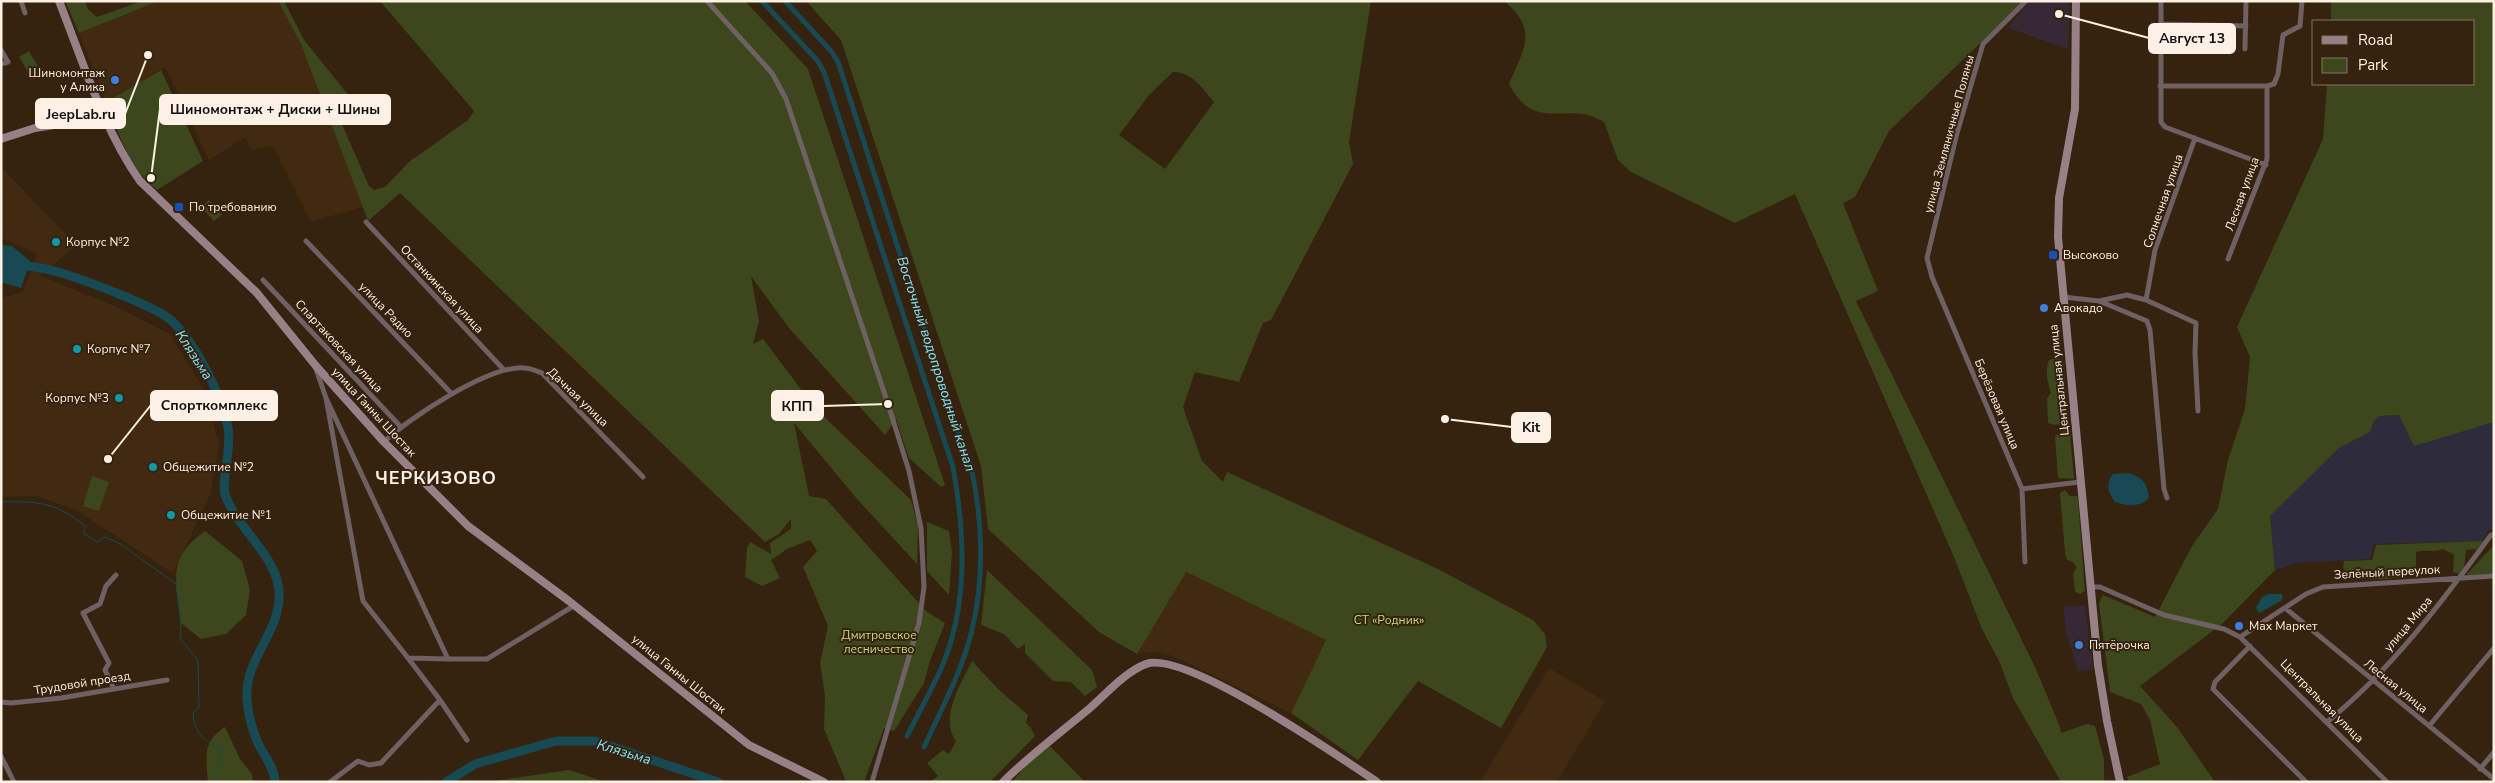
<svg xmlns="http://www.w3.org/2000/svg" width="2495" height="783" font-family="'Nunito Sans',sans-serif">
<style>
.commercial{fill:#372835}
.built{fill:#422a11}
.medical{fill:#2e2b3c}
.green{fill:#3c481b;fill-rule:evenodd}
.water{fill:#184a53}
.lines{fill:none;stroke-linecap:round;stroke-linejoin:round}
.stream{stroke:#184a53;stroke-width:1}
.canal{stroke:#184a53;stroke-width:5}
.river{stroke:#184a53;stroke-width:9}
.street{stroke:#6e6063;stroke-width:5}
.secondary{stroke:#978086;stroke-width:8}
.shop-dot{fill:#3f7fe0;stroke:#35220f;stroke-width:2}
.transit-dot{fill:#1a4fb4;stroke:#35220f;stroke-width:2}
.culture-dot{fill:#0f9aa8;stroke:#35220f;stroke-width:2}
.labels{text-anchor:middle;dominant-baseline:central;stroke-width:4;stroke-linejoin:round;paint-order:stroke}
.poi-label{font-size:12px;fill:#fdf0e4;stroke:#35220f;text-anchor:start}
.street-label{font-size:12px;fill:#fdf0e4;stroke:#35220f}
.park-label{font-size:12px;fill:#c1dc80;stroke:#35220f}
.water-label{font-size:14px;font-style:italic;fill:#82e5f9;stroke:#35220f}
.district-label{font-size:18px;font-weight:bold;letter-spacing:1px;fill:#fdf0e4;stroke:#35220f}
.leader{fill:none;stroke:#fdf0e4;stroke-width:2}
.callout-dot{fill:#fdf0e4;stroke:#35220f;stroke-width:2}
.callout{fill:#fdf0e4;stroke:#fdf0e4;stroke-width:2}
.callout-label{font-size:14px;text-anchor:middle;font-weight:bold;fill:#111}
</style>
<rect width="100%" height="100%" fill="#35220f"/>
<path class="commercial" d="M2030,1H2070L2068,49L2008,28Z
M2085,605L2093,670L2078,671L2066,633L2063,607Z"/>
<path class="built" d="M159,1H278L301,44L363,207L311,222L273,146L251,150L245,137L209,160L165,67L106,102L79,33Z
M4,170L76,245L40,276L117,307L170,334L203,388L219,444L210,495L173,573L76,510L37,496L1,497V298L23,292L37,254L1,238V172Z
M1185,572L1326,640L1291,713L1173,656L1155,652L1137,654Z
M1549,668L1605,701L1557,782H1480Z"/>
<path class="medical" d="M2399,415L2478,427L2494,422V529L2488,530L2482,541L2374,544L2370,559L2296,563L2275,570L2270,516L2339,448L2370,432L2374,421L2379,416Z"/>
<path class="green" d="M65,1H85L88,9L97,17L142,1H159L79,33Z
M278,1H284L304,40L354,102L341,114L340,120L369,186L374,190L385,187L409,162L468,120L474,111L380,1H745L808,69L945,485L941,487L909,458L896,419L885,435L789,328L751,276L759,321L753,344L763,339L816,409L911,500L918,525L917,564L857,499L794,423L809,496L826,499L926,611L945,623L930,661L924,683L894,731L884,728L864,782L846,781L824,729L825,696L820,663L828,626L803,567L817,551L810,540L787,549L771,560L780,578L762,586L745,577L747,548L750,542L771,554L770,543L791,529V519L779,534L765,542L400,193L368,221L301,44Z
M806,1H1371L1349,142L1353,164L1271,320L1263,323L1239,382L1195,372L1183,407L1202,461L1223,482L1227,472L1438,569L1533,620L1545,634L1547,647L1501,728L1418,681L1358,760L1291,713L1326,640L1186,572L1137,654L1099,632L988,529L981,466L841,40ZM1173,72C1192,72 1202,88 1214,102L1165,169L1119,135L1149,95Z
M1504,1H2024L1889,131L1855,197L1843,203L1878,291L1856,301L2036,669L2060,727L2061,733L2087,724L2095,726L2104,759V782H2061L2013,698L2000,663L1982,629L1954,557L1795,194L1735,223L1631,172L1618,160L1604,122C1566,99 1536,135 1509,84C1524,48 1539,30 1504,1Z
M2331,1H2494V422L2414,446L2399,415L2379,416L2374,421L2370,432L2339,448L2270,516L2275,570L2222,624L2140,686L2177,727L2215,782H2129L2127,777L2160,764L2150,720L2141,704L2110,692L2099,603L2103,595L2155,617L2192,546L2218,509L2228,460L2245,409L2250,357L2237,327L2323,139L2327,84H2474V21H2331Z
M29,51L40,70L30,76L19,57Z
M161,70L203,161L157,190C128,166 120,136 106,102Z
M209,200L222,215L214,221L201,207Z
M2056,358L2063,360L2069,423L2055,425L2048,423L2047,398L2051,393C2047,382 2045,371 2049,360Z
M2064,431L2070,433L2074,479L2058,478L2055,436Z
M92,476L109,482L99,511L83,506Z
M2065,490L2070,496H2077L2078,500L2085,591L2080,594L2075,592L2073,573L2077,568L2073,562L2067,560L2065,553L2060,493Z
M927,522L949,531L952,552L949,595L927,571Z
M205,531L242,561L250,590L246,615L226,634L201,639L181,623C177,581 165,559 205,531Z
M2482,541L2483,542L2477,549L2466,550L2464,568L2460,574L2453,572L2454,555L2443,549C2433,553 2426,549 2416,552V569C2401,583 2370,578 2350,579V575L2343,568L2344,561L2372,560L2376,545Z
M2494,545V574L2466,575Z
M987,570L1092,670L1097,687L1085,696L1071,682L1053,681L1025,653V644L1018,649L1004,634L981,625Z
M972,661L998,689L1028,715L1026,723L1031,728L1035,736L990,782H930L938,776L927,763L943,750L949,754L956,741C939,717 961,684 972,661Z
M225,727L240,759L252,774L253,782H208C206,757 202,742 225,727Z
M1050,746L1085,782H1012L1030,761Z
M569,770L606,782H494L495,781Z"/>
<path class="water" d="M1,245L12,246L30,261L21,288L1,282Z
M2129,473C2143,478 2147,483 2149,497C2142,508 2125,506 2115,502C2108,492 2105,484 2113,474Z
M2268,594H2282L2283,597L2281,601L2259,613L2256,608L2262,597Z"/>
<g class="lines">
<path class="stream" d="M1,502C37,501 56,502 85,526L84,534L98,542L104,537L119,543L176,584L181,623L180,638L198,661L199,707L193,713C194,732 203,742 221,747L222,750L213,782"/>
<path class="canal" d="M762,1L817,60L824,72L953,467C965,534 969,607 940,671C930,693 918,714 907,736
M785,1L831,51L838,62L954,421C959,435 966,449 970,463C983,517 985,580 971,634C961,673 941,710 924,747"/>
<path class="river" d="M1,263C18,265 37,266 54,271C77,277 156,306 172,321C196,344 221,394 228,427C232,446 221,484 225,494C237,531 283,559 279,600C276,637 244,661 247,700C248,712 252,729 257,741C262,753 275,768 275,782
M446,782L475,764L556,741H595L718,782"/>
<path class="street" d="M21,1L25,13
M707,1L772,73L786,99L888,404L909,471L921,528L924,587L919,623L872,782
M2161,1V122L2165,127L2266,165
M2161,24L2246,26
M2245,49L2246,1
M1,50L8,62L1,64
M2160,86H2267
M366,222L504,370
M306,241L451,393
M2228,259L2267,159V86L2274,84L2278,74L2283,35L2300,26L2302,1
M263,280L400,426
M2063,297L2099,301L2127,295L2146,300L2196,323L2195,353L2198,411
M2146,300L2155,250L2195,138
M2099,301L2147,321L2150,330L2164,489L2167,498
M316,369L326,398L448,659L408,658L363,601L326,398
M384,442C409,418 489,365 524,368C530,368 537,371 542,373L643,477
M2022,489L2080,482
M2025,562L2022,489L1932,277L1927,258L1957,133L1983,44L2026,1
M2091,587H2100L2164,615L2224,629L2240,637L2387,782
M2285,608L2494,779
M2240,637L2306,594L2323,587L2494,576
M2250,646L2215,682L2213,689L2306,782
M448,659H487L575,605
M113,687L105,670L109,663L83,613L100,604L106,586L116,575
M440,700L467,740
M1,702L11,703L61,698L167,680
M2327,722C2391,670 2442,602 2491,535H2494
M2429,726L2494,648
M1,756L14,782
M2480,769L2494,752
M330,782L358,761L369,765L381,763L440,700L408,658"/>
<path class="secondary" d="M59,1C82,59 104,131 140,181L257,293L316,366L384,442L468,526L569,601L749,745L824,782
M2076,1L2075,109L2059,198L2058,237L2098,665L2107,721L2120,782
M1,139L35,128L105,117
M1003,782C1030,755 1060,733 1090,708C1106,694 1125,672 1146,664C1185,650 1340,757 1377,782"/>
</g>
<g class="shop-dot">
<circle cx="115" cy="80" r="5"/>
<circle cx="2044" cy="308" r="5"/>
<circle cx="2239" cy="626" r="5"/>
<circle cx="2079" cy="645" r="5"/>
</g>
<g class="transit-dot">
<rect x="174" y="202" width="10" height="10" rx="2.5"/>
<rect x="2048" y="250" width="10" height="10" rx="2.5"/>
</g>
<g class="culture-dot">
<circle cx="56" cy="242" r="5"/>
<circle cx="77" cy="349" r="5"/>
<circle cx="119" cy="398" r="5"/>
<circle cx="153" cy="467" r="5"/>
<circle cx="171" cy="515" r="5"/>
</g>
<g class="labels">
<g class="poi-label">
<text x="105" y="73" text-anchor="end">Шиномонтаж<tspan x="105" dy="14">у Алика</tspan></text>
<text x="189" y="207">По требованию</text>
<text x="66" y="242">Корпус №2</text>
<text x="2063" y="255">Высоково</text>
<text x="2054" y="308">Авокадо</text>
<text x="87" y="349">Корпус №7</text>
<text x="109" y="398" text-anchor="end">Корпус №3</text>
<text x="163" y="467">Общежитие №2</text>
<text x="181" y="515">Общежитие №1</text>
<text x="2249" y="626">Мах Маркет</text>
<text x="2089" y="645">Пятёрочка</text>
</g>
<g class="street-label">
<text transform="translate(1949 134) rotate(-75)">улица Земляничные Поляны</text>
<text transform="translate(2242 194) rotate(-70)">Лесная улица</text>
<text transform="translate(2163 201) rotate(-71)">Солнечная улица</text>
<text transform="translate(442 289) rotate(47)">Останкинская улица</text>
<text transform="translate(386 310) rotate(46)">улица Радио</text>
<text transform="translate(339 346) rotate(47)">Спартаковская улица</text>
<text transform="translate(2059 380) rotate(-96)">Центральная улица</text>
<text transform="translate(578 397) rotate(44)">Дачная улица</text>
<text transform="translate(1997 404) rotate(67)">Берёзовая улица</text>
<text transform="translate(374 412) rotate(47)">улица Ганны Шостак</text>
<text transform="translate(2387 572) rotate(-3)">Зелёный переулок</text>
<text transform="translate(2408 624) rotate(-50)">улица Мира</text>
<text transform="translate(679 674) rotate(39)">улица Ганны Шостак</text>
<text transform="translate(82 683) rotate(-9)">Трудовой проезд</text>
<text transform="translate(2396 686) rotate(39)">Лесная улица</text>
<text transform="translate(2322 701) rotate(45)">Центральная улица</text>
</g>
<g class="park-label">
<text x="1389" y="620">СТ «Родник»</text>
<text x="879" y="635">Дмитровское<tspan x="879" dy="14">лесничество</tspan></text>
</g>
<g class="water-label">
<text transform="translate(194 355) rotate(57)">Клязьма</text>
<text transform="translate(936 364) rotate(72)">Восточный водопроводный канал</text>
<text transform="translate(624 752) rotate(17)">Клязьма</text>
</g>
<g class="district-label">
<text x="436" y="478">ЧЕРКИЗОВО</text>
</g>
</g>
<path class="leader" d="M2059 14L2149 38M151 178L160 109M148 55L125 114M108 459L151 405M888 404L823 406M1445 419L1512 427"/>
<g class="callout-dot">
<circle cx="2059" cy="14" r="5"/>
<circle cx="151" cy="178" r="5"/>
<circle cx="148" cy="55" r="5"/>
<circle cx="108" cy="459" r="5"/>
<circle cx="888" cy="404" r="5"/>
<circle cx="1445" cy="419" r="5"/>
</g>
<g class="callout">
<rect x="2149" y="24" width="86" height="29" rx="5"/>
<rect x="160" y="95" width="230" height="29" rx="5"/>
<rect x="36" y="99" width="89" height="29" rx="5"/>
<rect x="151" y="391" width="126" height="29" rx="5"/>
<rect x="772" y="391" width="51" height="29" rx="5"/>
<rect x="1512" y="413" width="38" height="29" rx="5"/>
</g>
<g class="callout-label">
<text x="2192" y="43">Август 13</text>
<text x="275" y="114">Шиномонтаж + Диски + Шины</text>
<text x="81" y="119">JeepLab.ru</text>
<text x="214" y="410">Спорткомплекс</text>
<text x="797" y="411">КПП</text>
<text x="1531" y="432">Kit</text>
</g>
<rect width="2495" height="783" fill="none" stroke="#fdf0e4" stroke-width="5"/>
<rect x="2312" y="20" width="162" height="65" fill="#35220f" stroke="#857464"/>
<rect x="2322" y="36" width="25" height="8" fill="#978086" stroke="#857464"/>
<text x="2358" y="45" font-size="15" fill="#fdf0e4">Road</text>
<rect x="2322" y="58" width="25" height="15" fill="#3c481b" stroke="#857464"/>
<text x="2358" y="70" font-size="15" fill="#fdf0e4">Park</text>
</svg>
